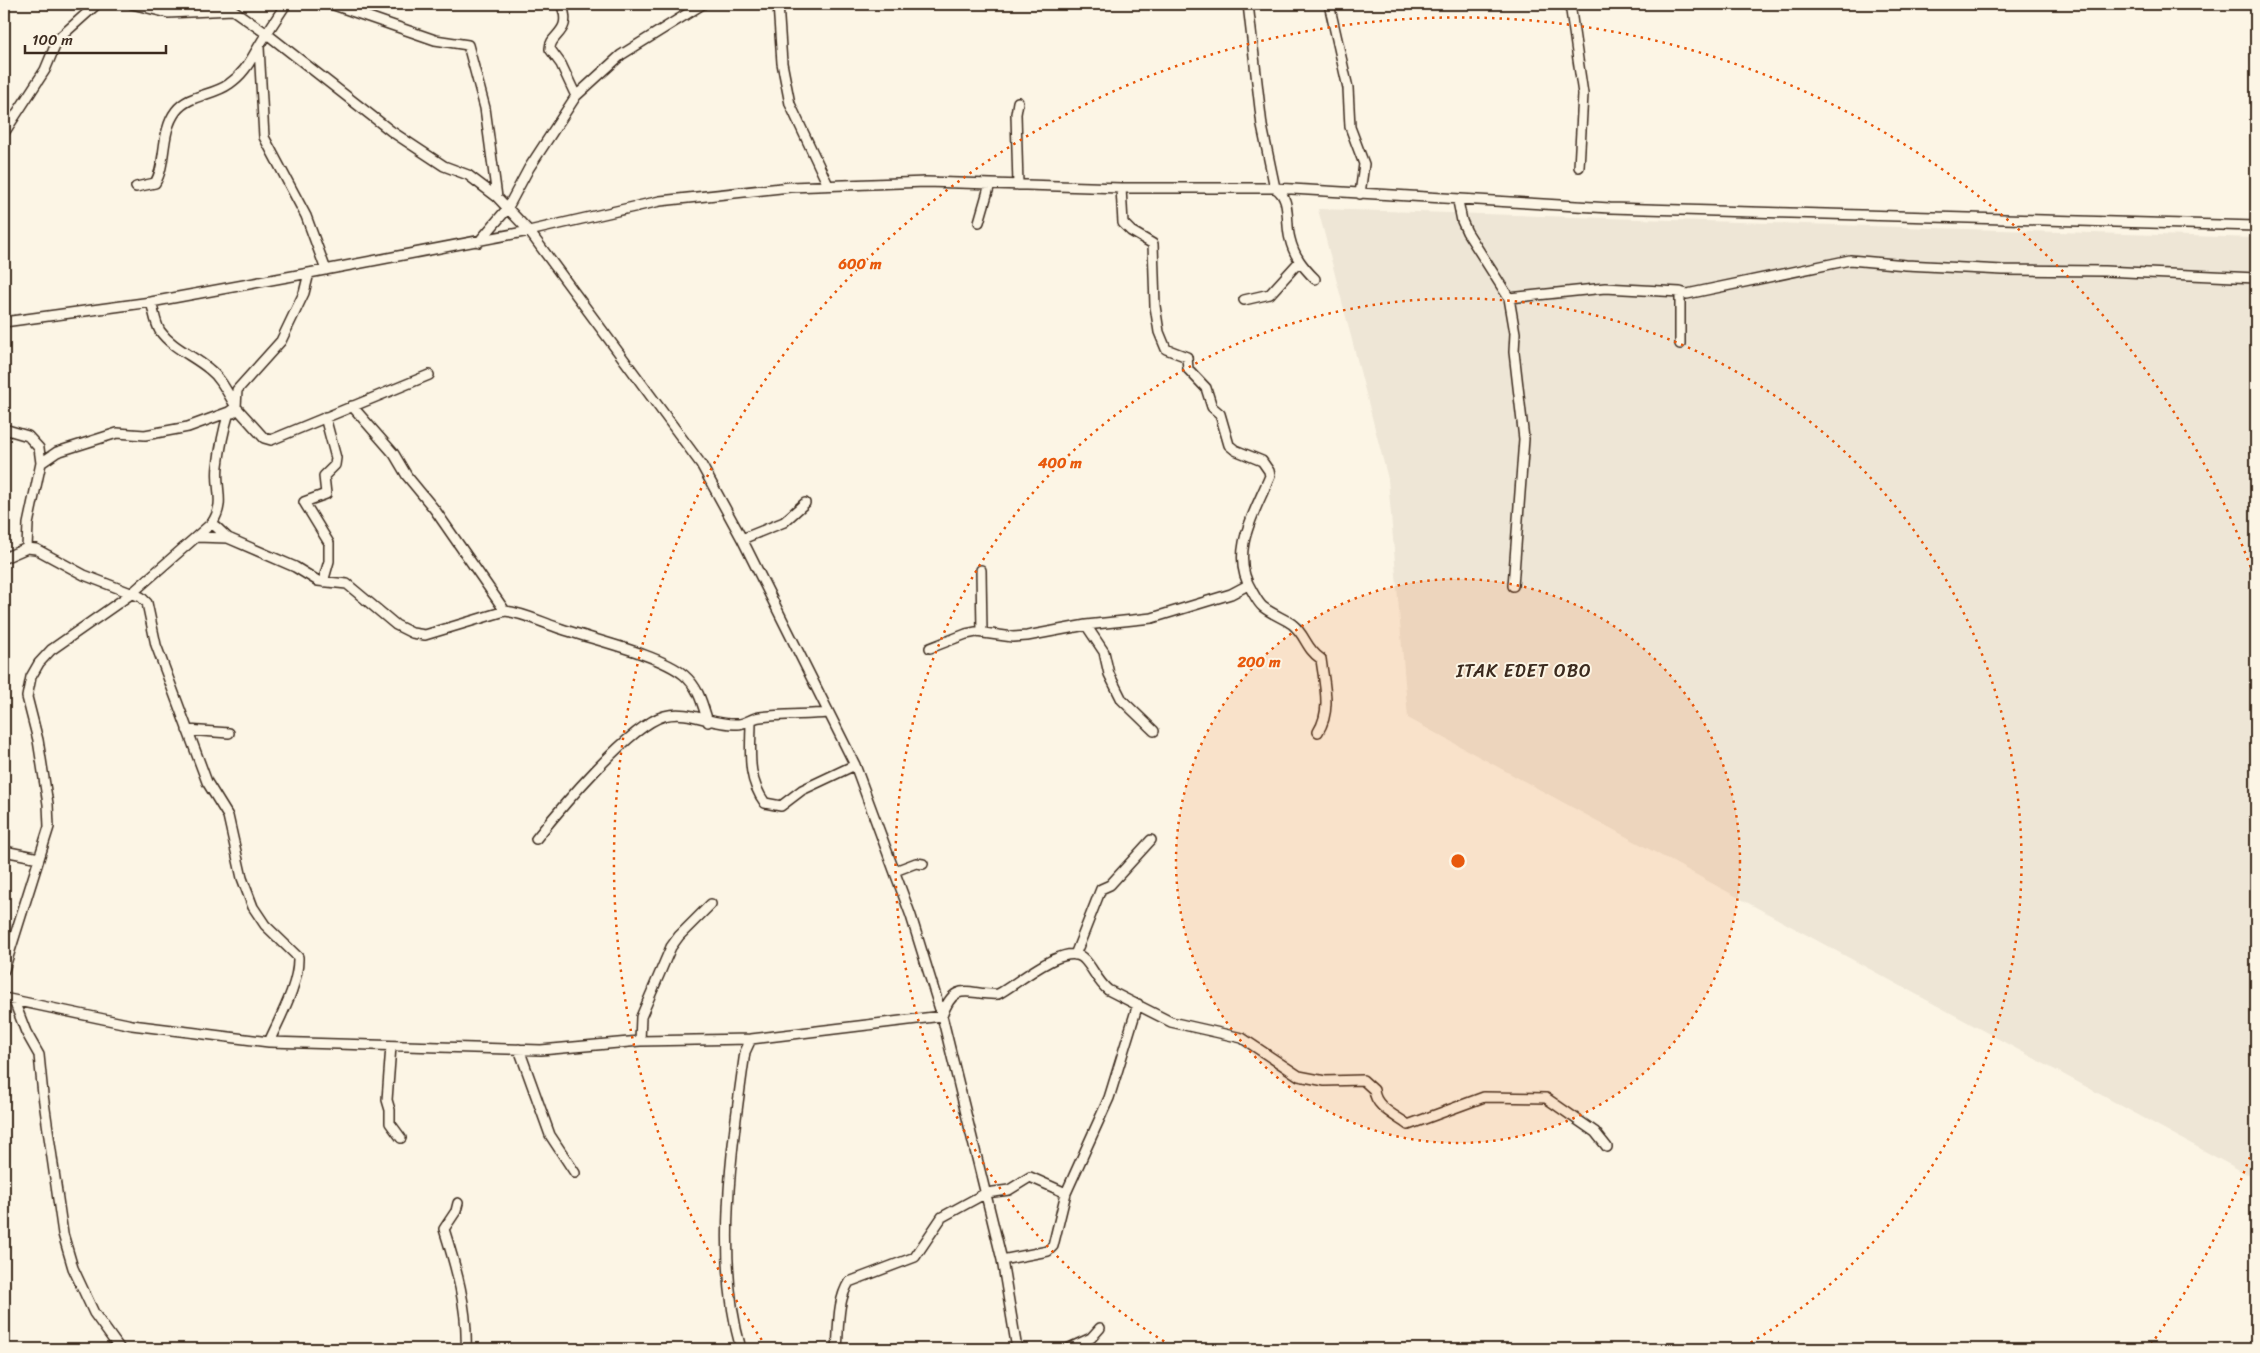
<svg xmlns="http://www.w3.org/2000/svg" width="2260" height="1353" font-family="Sriracha,sans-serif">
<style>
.built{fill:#eee6d6}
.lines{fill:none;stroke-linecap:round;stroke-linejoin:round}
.minor-casing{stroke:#3b2a1e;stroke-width:12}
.minor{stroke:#fcf5e5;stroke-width:9}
.ring{fill:none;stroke:#e8590c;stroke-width:2.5;stroke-dasharray:2.5 5}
.labels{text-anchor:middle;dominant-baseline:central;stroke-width:4;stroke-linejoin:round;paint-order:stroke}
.quarter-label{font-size:18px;letter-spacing:1px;fill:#3b2a1e;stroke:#fcf5e5}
.centre{fill:#e8590c;stroke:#fcf5e5;stroke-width:2.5}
.ring-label{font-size:15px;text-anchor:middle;font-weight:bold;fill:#e8590c;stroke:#fcf5e5;stroke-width:4;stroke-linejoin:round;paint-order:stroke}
</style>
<rect width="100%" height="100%" fill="#fcf5e5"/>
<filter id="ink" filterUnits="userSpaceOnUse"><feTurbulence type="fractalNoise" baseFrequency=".02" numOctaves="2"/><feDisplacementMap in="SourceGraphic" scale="10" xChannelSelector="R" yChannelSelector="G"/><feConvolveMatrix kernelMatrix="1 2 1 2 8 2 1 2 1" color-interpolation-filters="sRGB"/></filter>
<g filter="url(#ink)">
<path class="built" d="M1318,209L2256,238V1179L1408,718L1388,479Z"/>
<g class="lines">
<g class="minor-casing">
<path id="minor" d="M132,4L168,13L233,10
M228,4L233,10L267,34L391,131L444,166L468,175L497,197L529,231L701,464L742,539L855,765L911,916L942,1016L1002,1260L1017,1349
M331,4L435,40L468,45L485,108L497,197
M561,4C574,33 549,34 550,49L561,64L576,96
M778,4L782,63L790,104L828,185
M1248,4L1262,126L1275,188C1292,198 1285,222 1290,239C1294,256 1303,267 1315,279
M1329,4L1348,88L1350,127L1364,164L1360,194
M1570,4L1583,94L1579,167
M259,47L264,137L306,216L326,270
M1018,102L1016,114L1018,185
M4,133L45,70L58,39L97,4
M136,187L155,183C167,164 160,132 176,111C189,94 213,96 229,84C245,73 250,61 259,46C268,31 277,18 286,4
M1121,188L1123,223L1131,231L1153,244L1155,306L1159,332L1166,349L1187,357L1188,369L1206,388L1212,407L1220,414L1229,445L1235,450L1262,461L1269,471L1270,476C1255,512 1228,553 1252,591C1255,596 1258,603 1263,607C1272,614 1283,618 1292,624C1306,635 1305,648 1321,659C1324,684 1332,710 1318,732
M1458,201L1462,221L1467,232L1509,298L1515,333L1514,352L1524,439L1513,586
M979,222L990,184
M479,242L507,209L529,168L576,96L621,55L703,4
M309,273L304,293L281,341L237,390L236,407L264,438L271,440L429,375
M1680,292L1687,294L1850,260L1906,265L2003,270L2104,271L2256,278
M1509,298L1605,288L1680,292V344
M1244,300L1270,294L1299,262
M4,322L151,302L309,273L529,231L660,201L790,187L926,182L1121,188H1275L1610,208L2256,226
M352,406L394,454L407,476L435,510L505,611
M4,429L28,436L39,448L41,463L28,524L27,548
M41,463L57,452L117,433L145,435L188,427L229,412L233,413
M212,523L228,538L295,567L318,581L347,584L396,625L412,633L425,635L505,611C523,613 539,621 556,627C589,639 659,654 684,675C699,688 702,703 708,722
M196,537L228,538
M742,539L784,522L805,503
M4,558L27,548L36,549L84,575L141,597L147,603L156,645L207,782L228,816L242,878L253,907L265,925L298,957C299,985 280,1017 269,1042
M981,570L982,632
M323,582L329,561V543L304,502L326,494L324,476L335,465L336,458L325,417
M1086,625L1104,652L1109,674L1122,700L1154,731
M930,648L966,634L976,632L1013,637L1027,636L1086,625L1152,618L1231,594L1248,585
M751,720C751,751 746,777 765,803L781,806L802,790L855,765
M187,730L229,733
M536,839C560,809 629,726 664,716C690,709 712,726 738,724C745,724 752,718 760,717C782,714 805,715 828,713
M4,851L39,858
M895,871L916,863L923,864
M1075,955L1101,889L1110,885L1151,840
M4,970L49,827L48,804L38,740L27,697L31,677L39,663L51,650L131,594L212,523C226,502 215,489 218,466C220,448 224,429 229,412L236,407C228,394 221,378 209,369C194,356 172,348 160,331C155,323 154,311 151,302
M4,998L132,1025L269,1042L541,1050L640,1041L751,1039L942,1016C955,978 970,996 998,994C1015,986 1066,940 1084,959C1093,968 1097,981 1108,990L1171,1022L1242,1038L1299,1076L1325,1081L1363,1080L1374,1090C1375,1107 1395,1115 1408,1125L1484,1097L1546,1098L1595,1132L1607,1147
M14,1001L26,1032L39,1055L43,1095L63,1234L73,1268L94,1313L120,1349
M640,1041L641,1017L671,947L679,936L711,904
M391,1046L387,1100L390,1110V1123L401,1138
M519,1049L550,1135L575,1173
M458,1203L456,1211L444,1229C456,1267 468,1309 466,1349
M1002,1260L1048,1251L1053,1246L1066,1193
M741,1349C715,1258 732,1145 745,1052L751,1039
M837,1349C839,1327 837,1301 849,1282L915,1257L942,1217L986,1193L1009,1190L1030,1177L1066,1193L1109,1098L1138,1004
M1067,1349L1091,1338L1100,1328"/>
</g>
<use href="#minor" class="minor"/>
</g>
</g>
<circle cx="1458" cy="861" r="282" fill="#e8590c" fill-opacity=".12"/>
<g class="ring">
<circle cx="1458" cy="861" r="282"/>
<path d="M1177 1349A563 563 0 1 1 1740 1349"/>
<path d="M2255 1143A845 845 0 0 1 2150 1346M766 1346A845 845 0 1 1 2255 579"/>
</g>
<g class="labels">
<g class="quarter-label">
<text x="1524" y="671">ITAK EDET OBO</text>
</g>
</g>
<circle cx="1458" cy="861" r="8" class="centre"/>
<g class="ring-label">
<text x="860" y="269">600 m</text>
<text x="1060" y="468">400 m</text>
<text x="1259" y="667">200 m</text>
</g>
<rect width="2260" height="1353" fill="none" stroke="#fcf5e5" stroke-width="20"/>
<rect x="10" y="10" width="2240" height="1333" fill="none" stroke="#3b2a1e" stroke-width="2" filter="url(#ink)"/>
<path d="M25 45v8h141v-8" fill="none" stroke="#3b2a1e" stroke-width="2.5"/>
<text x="32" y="45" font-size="15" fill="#3b2a1e" stroke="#fcf5e5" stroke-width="4" paint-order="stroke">100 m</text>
</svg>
